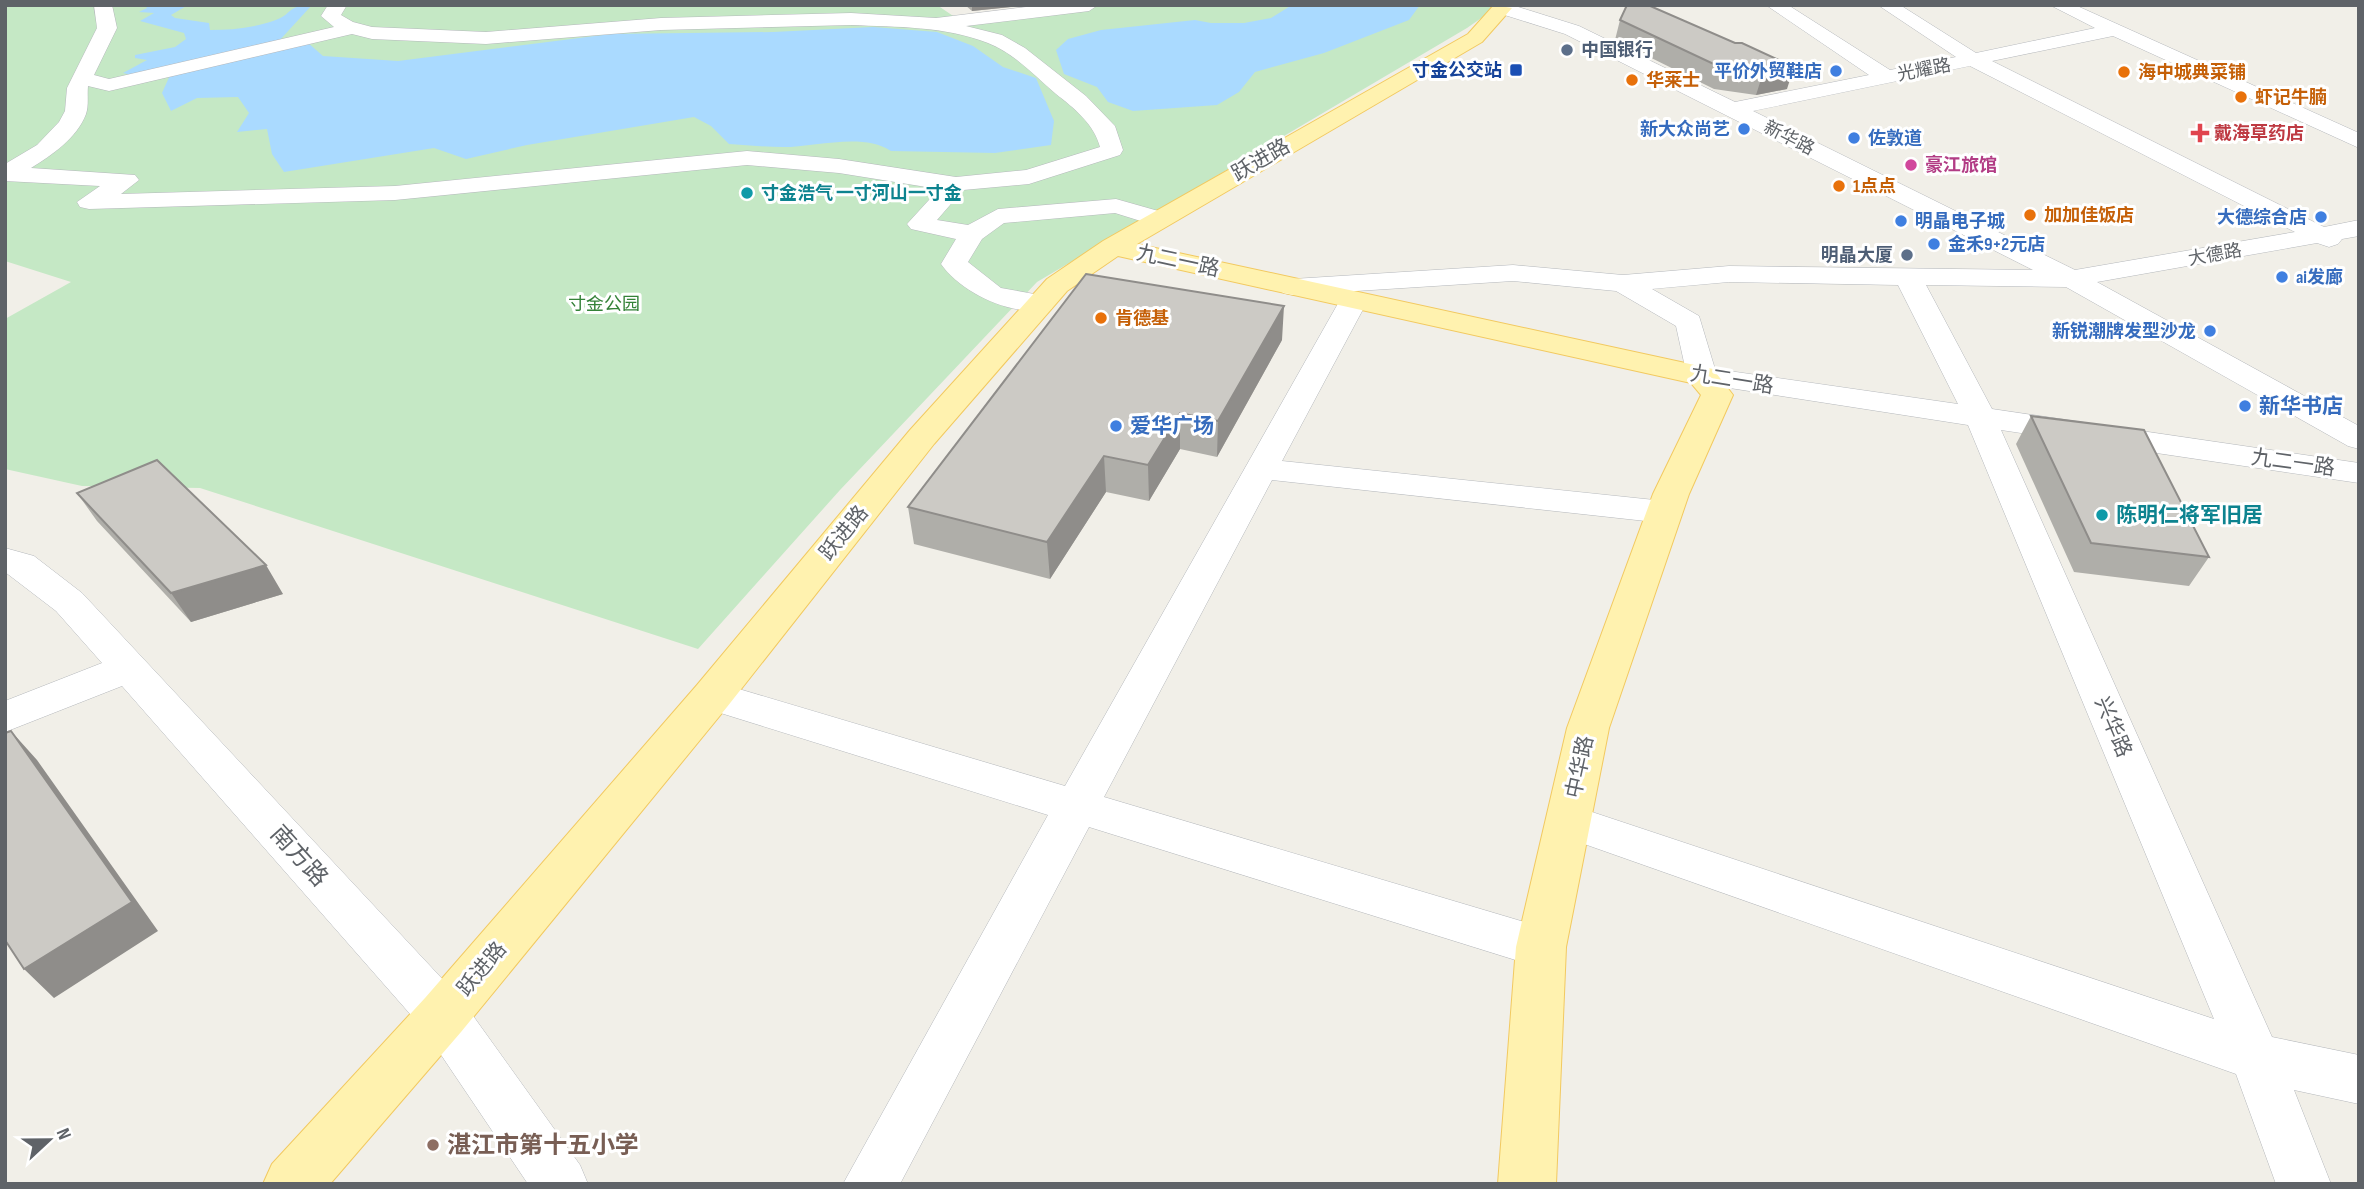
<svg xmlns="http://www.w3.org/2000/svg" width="2364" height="1189" font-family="'Sofia Sans Condensed','Noto Sans SC',sans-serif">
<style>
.green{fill:#c5e8c5}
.water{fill:#aadaff}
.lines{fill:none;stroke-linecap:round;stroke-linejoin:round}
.minor-casing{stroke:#b5b8bc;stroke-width:1}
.major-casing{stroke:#f2c960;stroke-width:2}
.minor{fill:#fff;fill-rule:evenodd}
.major{fill:#fff2af;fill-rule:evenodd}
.wall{fill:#afaea9}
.shaded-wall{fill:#8f8d8a}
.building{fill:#cccac5;stroke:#8f8d8a;stroke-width:2}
.service-dot{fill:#5c6f8a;stroke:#fff;stroke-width:2.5}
.transit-dot{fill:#1a4fb4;stroke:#fff;stroke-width:2.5}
.shop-dot{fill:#3f7fe0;stroke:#fff;stroke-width:2.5}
.food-dot{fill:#e8710a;stroke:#fff;stroke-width:2.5}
.health-dot{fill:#e0444e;stroke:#fff;stroke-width:2.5}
.hotel-dot{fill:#d1479c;stroke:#fff;stroke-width:2.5}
.culture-dot{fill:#0f9aa8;stroke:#fff;stroke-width:2.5}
.education-dot{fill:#8d6e63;stroke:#fff;stroke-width:2.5}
.labels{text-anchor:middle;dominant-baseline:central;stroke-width:6;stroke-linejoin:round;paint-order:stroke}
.far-service-label{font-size:18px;font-weight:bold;fill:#4e5e75;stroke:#fff;text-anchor:start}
.far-transit-label{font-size:18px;font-weight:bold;fill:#164399;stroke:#fff;text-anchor:end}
.far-street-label{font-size:18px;fill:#5f6368;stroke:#fff}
.far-shop-label{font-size:18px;font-weight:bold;fill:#366cbe;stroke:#fff;text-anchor:end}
.far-food-label{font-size:18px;font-weight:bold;fill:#c56008;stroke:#fff;text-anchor:start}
.far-health-label{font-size:18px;font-weight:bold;fill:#be3a42;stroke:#fff;text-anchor:start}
.far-hotel-label{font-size:18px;font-weight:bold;fill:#b23c85;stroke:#fff;text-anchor:start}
.far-culture-label{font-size:18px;font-weight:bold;fill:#0d838f;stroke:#fff;text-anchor:start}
.far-park-label{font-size:18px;fill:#348238;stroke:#fff}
.street-label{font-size:21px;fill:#5f6368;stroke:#fff}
.shop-label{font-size:21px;font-weight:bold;fill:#366cbe;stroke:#fff;text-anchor:start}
.culture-label{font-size:21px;font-weight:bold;fill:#0d838f;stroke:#fff;text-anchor:start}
.near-street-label{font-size:24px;fill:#5f6368;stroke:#fff}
.near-education-label{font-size:24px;font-weight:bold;fill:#785e54;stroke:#fff;text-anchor:start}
</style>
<rect width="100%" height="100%" fill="#f1efe8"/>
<path class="green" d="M5,5H937L962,22L1109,5H1500L1467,28L1037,282L840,490L698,649L200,488L82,486L5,469V319L71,282L5,261Z"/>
<path class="water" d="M145,5H188L171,15L175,18L209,23L210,30C230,30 253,28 273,21C293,15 286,5 312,5L278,42L132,75L123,73L147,60L135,58V55L175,47L186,39L184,33L140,21L154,13L139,12L147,8Z
M1292,5H1420L1409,20L1324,53L1255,72L1239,92L1217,105L1133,111L1108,102L1097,87L1064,74L1056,50L1068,39L1101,30L1195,20L1211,23H1244L1271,18Z
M873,27L937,32L973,46L1003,67L1036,78L1054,121L1051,145L995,153L891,151C863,132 815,147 783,147C765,147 747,145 729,144L711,126L694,117L527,145L466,159L434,148L284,172L272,154L267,129L237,132L249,113L238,97L197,98L171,111L162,93L171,73L307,42L323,56L398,61L611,34L773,32Z"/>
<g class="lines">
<g class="minor-casing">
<path id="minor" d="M94,5H112L117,28L94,75L109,79L334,27L321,16L328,5H347L341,15L353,22L372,27L486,32L661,18L851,13L936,18L1042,5H1098L1089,11L966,26L1002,35L1025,48L1086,96L1115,126L1123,150L1120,155L1029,184L963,190L937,220L968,225L998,209L1116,199L1169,214L1173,219L1169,224L1160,227L1115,213L1004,223L982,239L968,262L1001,288L1051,297L1055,303L1051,309C1015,318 962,294 941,264L956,239L911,229L907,224L939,189L839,173L747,165L395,200L89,209L80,207L77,202L100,186L5,181V164L37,145L59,122L65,111L67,88L97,28ZM851,25C898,27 944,26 988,43C1014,53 1035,76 1056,94C1074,108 1094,124 1100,147L1026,170L956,177L839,159L747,151L395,186L121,194L139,180L135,175L31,168C52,155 77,138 86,114C89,105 87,95 88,86L109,91L352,34L372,39L486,44L661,30Z
M1495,5H1512L1579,26L1735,102L1869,75L1766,5H1788L1890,70L1956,57L1878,5H1900L1976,53L2095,28L2050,5H2075L2359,133V148L2113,36L1992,61L2324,227L2359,220V236L2342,239L2338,244L2329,247L2317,243L2097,282L2359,426V449L2348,446L2066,287L1926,285L1992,409L2359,463V483L2001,430L2272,1037L2359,1055V1104L2294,1090L2331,1184H2276L2236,1074L1553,833L1546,821L1553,809L1568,804L2214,1019L1968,425L1691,382L1687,376L1676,326L1616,291L1513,281L1293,295L1283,293L1279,287L1283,281L1293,279L1513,265L1623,275L1729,266L2033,270L1565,34L1495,12ZM1970,66L2295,232L2075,270L1753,111ZM1729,282L1898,285L1958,404L1715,369L1699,316L1652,289Z
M1354,292L1364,294L1368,300L1282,461L1664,501L1676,504L1681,512L1676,520L1664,523L1272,480L1104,797L1558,932L1565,947L1558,962L1541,968L1089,827L900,1184H843L1048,815L698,706L692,696L698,686L712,681L1065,786L1340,300L1344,294Z
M5,548L34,556L82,593L461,999L580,1165L588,1184H528L425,1031L122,686L5,732V701L102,663L56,611L5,572Z"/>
</g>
<g class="major-casing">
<path id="major" d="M1494,5L1512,8L1482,42L1137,244L1713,369L1733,395L1689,494L1609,728L1566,947L1556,1184H1498L1516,947L1567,728L1653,494L1701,395L1691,383L1118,256L1067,291L934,444L727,707L461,1032L330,1184H263L272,1164L425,998L697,685L910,430L1047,279L1103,241L1468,34Z"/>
</g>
<use href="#minor" class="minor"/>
<use href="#major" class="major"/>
</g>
<path class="wall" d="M965,5H1031L972,11Z
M1620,20L1735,43L1787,89L1756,95L1714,89L1615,40Z
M1282,340L1217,457L1180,449L1149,501L1106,492L1050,579L914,544L908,507Z
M2031,416L2209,557L2189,586L2074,572L2016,444Z
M77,493L283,594L191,622L97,521Z"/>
<path class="shaded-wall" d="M972,5H1031L972,11Z
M1794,67L1787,89L1756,95L1763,73Z
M1284,306L1282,340L1217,457L1218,421Z
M1180,413V449L1149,501L1148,465Z
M1104,456L1106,492L1050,579L1047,542Z
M266,565L283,594L191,622L171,593Z
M11,731L37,760L158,931L54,998L24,969Z"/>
<path class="building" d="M1627,5H1648L1735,43H1742L1794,67L1763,73L1720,67L1620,20Z
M1086,274L1284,306L1218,421L1180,413L1148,465L1104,456L1047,542L908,507Z
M2031,416L2144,430L2209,557L2091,543Z
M157,460L266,565L171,593L77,493Z
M11,731L132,902L24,969L5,940V733Z"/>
<g class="service-dot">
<circle cx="1567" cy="50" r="7"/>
<circle cx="1907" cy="255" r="7"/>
</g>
<rect class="transit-dot" x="1509" y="63" width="14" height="14" rx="3.5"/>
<g class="shop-dot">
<circle cx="1836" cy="71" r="7"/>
<circle cx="1744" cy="129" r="7"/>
<circle cx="1854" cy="138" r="7"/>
<circle cx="2321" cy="217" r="7"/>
<circle cx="1901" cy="221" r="7"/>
<circle cx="1934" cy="244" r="7"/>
<circle cx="2282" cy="277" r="7"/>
<circle cx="2210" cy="331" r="7"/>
<circle cx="2245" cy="406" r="7"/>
<circle cx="1116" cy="426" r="7"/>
</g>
<g class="food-dot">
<circle cx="2124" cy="72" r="7"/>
<circle cx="1632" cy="80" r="7"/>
<circle cx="2241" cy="97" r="7"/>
<circle cx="1839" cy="186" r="7"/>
<circle cx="2030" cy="215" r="7"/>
<circle cx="1101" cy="318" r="7"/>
</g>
<path class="health-dot" d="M2196.5 122.5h7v7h7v7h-7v7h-7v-7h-7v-7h7z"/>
<circle class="hotel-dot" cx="1911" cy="165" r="7"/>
<g class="culture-dot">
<circle cx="747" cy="193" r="7"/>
<circle cx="2102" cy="515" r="7"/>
</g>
<circle class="education-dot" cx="433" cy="1145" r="7"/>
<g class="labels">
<g class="far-service-label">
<text x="1581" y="50">中国银行</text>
<text x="1893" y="255" text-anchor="end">明晶大厦</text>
</g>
<g class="far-transit-label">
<text x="1502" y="70">寸金公交站</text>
</g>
<g class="far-street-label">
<text transform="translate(1924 70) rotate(-11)">光耀路</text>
<text transform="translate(1789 138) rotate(27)">新华路</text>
<text transform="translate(2215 255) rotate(-10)">大德路</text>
</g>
<g class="far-shop-label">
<text x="1822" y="71">平价外贸鞋店</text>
<text x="1730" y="129">新大众尚艺</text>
<text x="1868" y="138" text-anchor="start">佐敦道</text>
<text x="2307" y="217">大德综合店</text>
<text x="1915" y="221" text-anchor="start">明晶电子城</text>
<text x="1948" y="244" text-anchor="start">金禾9+2元店</text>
<text x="2296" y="277" text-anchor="start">ai发廊</text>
<text x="2196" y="331">新锐潮牌发型沙龙</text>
</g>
<g class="far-food-label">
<text x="2138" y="72">海中城典菜铺</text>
<text x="1646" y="80">华莱士</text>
<text x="2255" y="97">虾记牛腩</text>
<text x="1853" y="186">1点点</text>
<text x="2044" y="215">加加佳饭店</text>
<text x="1115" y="318">肯德基</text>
</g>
<g class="far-health-label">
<text x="2214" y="133">戴海草药店</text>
</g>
<g class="far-hotel-label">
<text x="1925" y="165">豪江旅馆</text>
</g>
<g class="far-culture-label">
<text x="761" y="193">寸金浩气 一寸河山一寸金</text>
</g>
<g class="far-park-label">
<text x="604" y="304">寸金公园</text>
</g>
<g class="street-label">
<text transform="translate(1261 160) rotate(-30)">跃进路</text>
<text transform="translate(1178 261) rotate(12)">九二一路</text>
<text transform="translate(1732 380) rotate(9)">九二一路</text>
<text transform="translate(2293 463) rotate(8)">九二一路</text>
<text transform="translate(844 533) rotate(-51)">跃进路</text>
<text transform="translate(2113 727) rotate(67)">兴华路</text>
<text transform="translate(1580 767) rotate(-78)">中华路</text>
<text transform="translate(482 969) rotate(-50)">跃进路</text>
</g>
<g class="shop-label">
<text x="2259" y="406">新华书店</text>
<text x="1130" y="426">爱华广场</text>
</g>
<g class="culture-label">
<text x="2116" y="515">陈明仁将军旧居</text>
</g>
<g class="near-street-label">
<text transform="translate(299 856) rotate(48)">南方路</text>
</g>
<g class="near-education-label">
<text x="447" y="1145">湛江市第十五小学</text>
</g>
</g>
<rect width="2364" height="1189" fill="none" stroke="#5f6368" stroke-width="14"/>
<g transform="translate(49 1140) rotate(68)" stroke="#ffffff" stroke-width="5" paint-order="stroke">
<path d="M0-5L12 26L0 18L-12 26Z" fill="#5f6368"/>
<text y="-10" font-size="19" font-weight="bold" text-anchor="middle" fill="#5f6368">N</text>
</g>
</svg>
